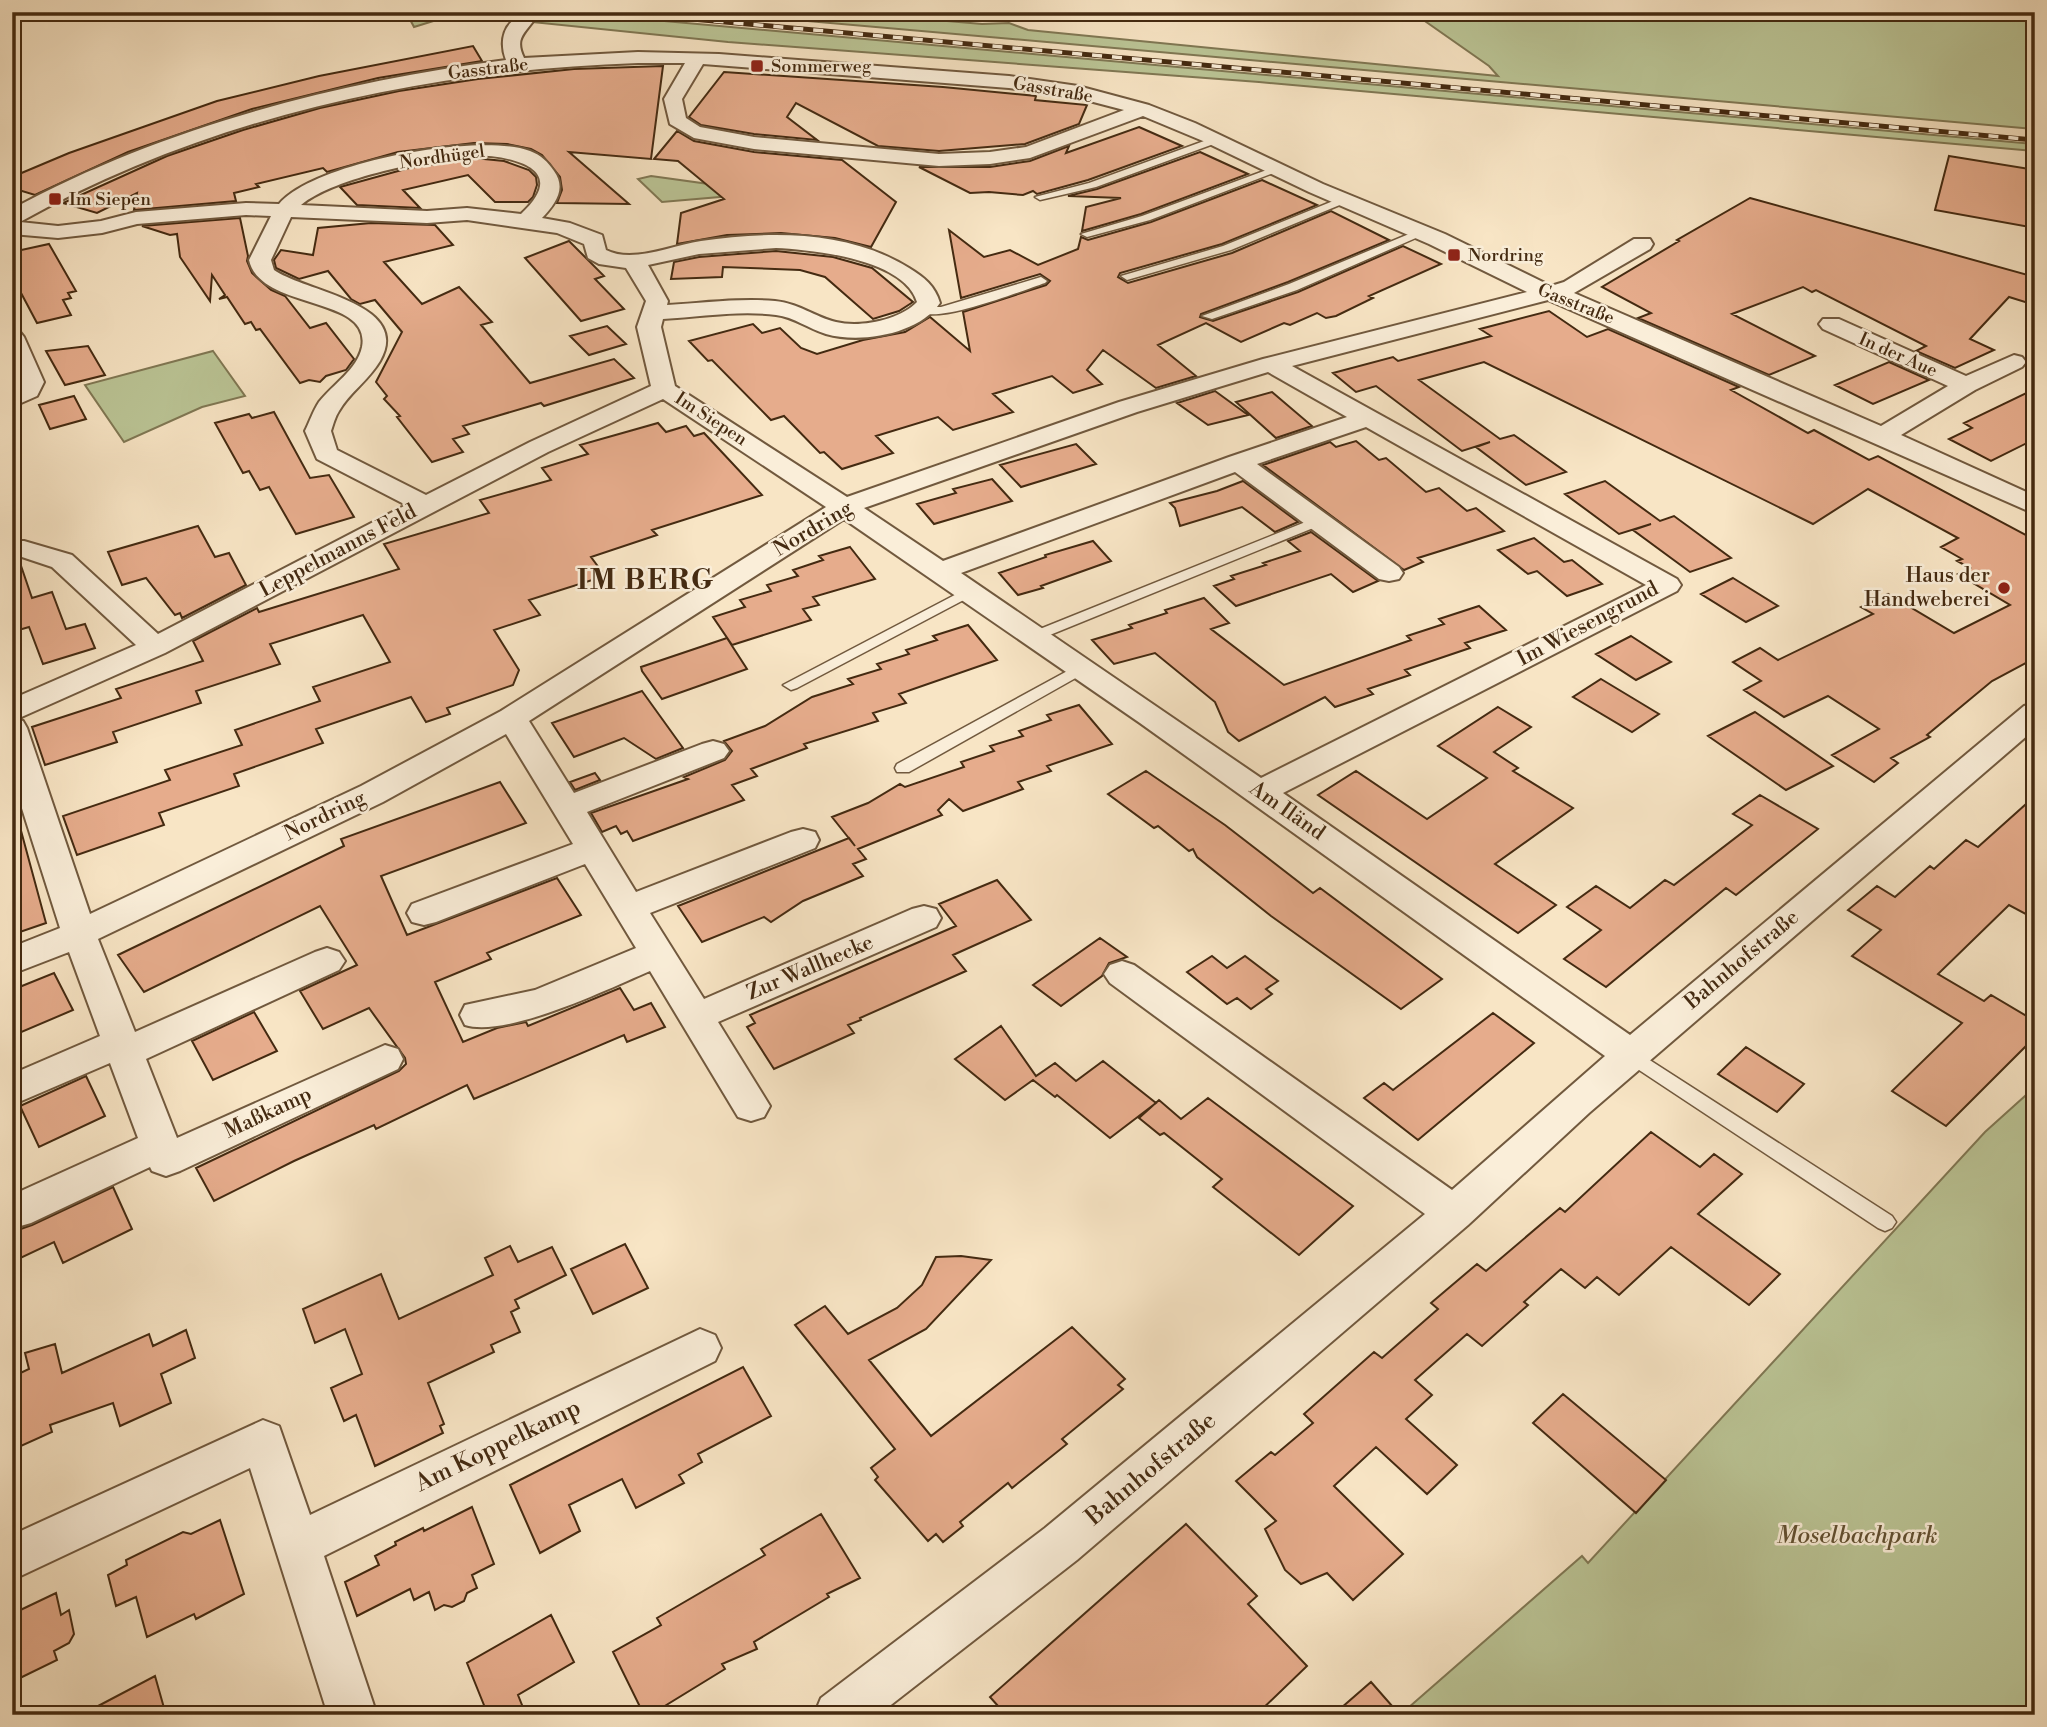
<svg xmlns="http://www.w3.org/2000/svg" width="2047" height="1727" font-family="'Libre Bodoni',serif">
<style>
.green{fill:#bbc596;stroke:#807854;stroke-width:2}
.building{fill:#e6ac8c;stroke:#442a11;stroke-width:2}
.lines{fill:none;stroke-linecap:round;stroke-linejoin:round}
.lane-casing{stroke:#71593e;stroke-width:3}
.street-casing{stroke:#71593e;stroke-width:4}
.lane{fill:#faeed9;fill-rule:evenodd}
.street{fill:#faeed9;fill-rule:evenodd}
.rail-casing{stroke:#442a11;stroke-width:5}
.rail{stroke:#faeed9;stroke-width:3.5;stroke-dasharray:10;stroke-linecap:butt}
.poi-dot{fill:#8f2418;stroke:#faeed9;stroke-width:2.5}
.labels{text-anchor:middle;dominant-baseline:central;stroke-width:5;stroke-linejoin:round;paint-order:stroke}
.far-poi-label{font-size:18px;fill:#442a11;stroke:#faeed9;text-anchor:start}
.far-street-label{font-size:18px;fill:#442a11;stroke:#faeed9}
.street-label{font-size:21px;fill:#442a11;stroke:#faeed9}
.poi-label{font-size:21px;fill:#442a11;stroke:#faeed9;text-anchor:end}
.near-street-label{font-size:24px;fill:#442a11;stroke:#faeed9}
.near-park-label{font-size:24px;font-style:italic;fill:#625132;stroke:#faeed9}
.district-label{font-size:28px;font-weight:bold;letter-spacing:2px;fill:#442a11;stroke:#faeed9}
</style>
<rect width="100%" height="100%" fill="#f8e5c5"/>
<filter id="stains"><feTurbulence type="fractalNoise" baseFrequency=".00286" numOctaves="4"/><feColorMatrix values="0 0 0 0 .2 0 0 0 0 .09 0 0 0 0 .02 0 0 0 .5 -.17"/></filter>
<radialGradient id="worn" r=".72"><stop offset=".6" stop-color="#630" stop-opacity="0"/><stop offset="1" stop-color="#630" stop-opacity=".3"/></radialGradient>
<path class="green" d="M406,12H525L514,20L456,14L414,27Z
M542,12L653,20L2035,144V151L1259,82L728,42L532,22Z
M705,12H842L982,24L1009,23L1028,30L1498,76L1489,66L1412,12H2035V129Z
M651,176L730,187L731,196L662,202L638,179Z
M213,351L245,396L202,407L124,442L85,385Z
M2035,1087V1715H1400L1582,1556L1588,1563L1985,1132Z"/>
<path class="building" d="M473,46L482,61L378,78L252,109L128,152L35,195L12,188V177L69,153L217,101L319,76Z
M663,66L651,159L569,152L629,204L557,203L562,190L560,177L542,155L531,149L507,144L474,143L398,152L327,172L323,168L256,184L259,187L234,193L236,201L134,210L137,193L97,213L63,203L167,156L243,130L320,108L399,91L478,79L574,69Z
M724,72L943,87L1036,96L1035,100L1087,105L1079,124L1025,144L939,151L878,146L796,103L787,117L817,140L754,134L701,125L689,117Z
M1139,127L1182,146L1088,180L1037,194L1033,191L1023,195L989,192L970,193L919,167H990L1030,161L1069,146L1066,153Z
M677,131L694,141L754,152L842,160L896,202L871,247L835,238L781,233L727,235L677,244L681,213L724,199L678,161L654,159Z
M1200,152L1248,174L1141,214L1082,231L1086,207L1121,198L1068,196L1097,189Z
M1949,156L2035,170V228L1935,210Z
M474,158L504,161L529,170L536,177L537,185L533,197L528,202H495L468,175L403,190L420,208L357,205L340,187L409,168Z
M1262,180L1317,205L1222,244L1120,273L1118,277L1128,283L1232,253L1331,211L1389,240L1288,282L1201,314L1200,317L1213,321L1298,292L1403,246L1441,264L1369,296L1373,298L1336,316L1326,318L1317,313L1290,325L1284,323L1241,342L1206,323L1158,345L1196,376L1156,388L1103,350L1087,370L1102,384L1073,393L1052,376L993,394L1013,412L953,430L938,417L876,436L893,453L842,469L824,452L820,453L784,416L771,420L712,360L708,361L689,341L753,324L762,333L780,328L801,348L817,354L863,340L905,332L930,317L970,351L963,312L1046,285L1050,281L1040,274L961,298L949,230L984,257L1010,250L1038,265L1078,249L1081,237L1088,240L1151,222Z
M1750,198L2035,277V305L2009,297L1970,339L1994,350L1955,368L1916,351L1926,346L1816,290L1812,292L1803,287L1732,314L1815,356L1769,375L1638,318L1651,313L1602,287L1679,241L1677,240Z
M240,218L248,256L247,261L252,273L271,290L285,296L310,328L326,323L354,359L346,370L326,376L320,382L309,380L300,383L260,329L256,330L251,322L245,324L227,297L219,299L225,295L212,275L210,301L180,257L177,234L170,235L142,226Z
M371,223L435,225L453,245L384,262L422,304L459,287L492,322L481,325L530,383L614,359L634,378L544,406L541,403L463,426L469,434L453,439L463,452L432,462L397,417L400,416L384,399L387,396L376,382L402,332L375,300L360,304L351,299L328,271L299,279L276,268L274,260L281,250L313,255L318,228Z
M569,241L604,276L595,279L624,309L581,321L525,258Z
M49,244L76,291L68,293L71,298L63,300L71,315L37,323L12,276V252Z
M776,251L833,257L872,268L913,302L899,311L873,319L825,277L800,270L723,267L722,277L671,279L674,262L699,257Z
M1549,311L1587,337L1608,329L1739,387L1731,390L1808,433L1814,430L1869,460L1878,456L2035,540V658L1992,681L1927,735L1930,737L1891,758L1898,763L1874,782L1832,755L1879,729L1828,696L1784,717L1744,690L1761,681L1733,662L1760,648L1778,660L1873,614L1861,607L1888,594L1954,633L2010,605L1958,574L1970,568L1957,561L1962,559L1941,547L1958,538L1868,489L1813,524L1484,362L1419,380L1500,439L1514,435L1566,472L1526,485L1476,447L1490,442L1462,451L1376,386L1356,392L1333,373L1393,357L1398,361L1491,336L1480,329Z
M607,326L626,344L589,355L570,336Z
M88,346L105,375L65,385L46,351Z
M1889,362L1929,380L1873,404L1835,385Z
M2035,389V439L1991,461L1949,439L1972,428L1964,423Z
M1215,391L1248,415L1208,425L1177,403Z
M1272,392L1312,426L1276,438L1236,402Z
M74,396L86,419L50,429L39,405Z
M274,412L310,478L329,475L354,517L296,534L269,487L260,490L249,471L243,473L215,423L249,414L252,418Z
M658,423L666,432L686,426L694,436L704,433L762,495L652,530L657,535L591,557L605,576L529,600L540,615L494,630L519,670L513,685L447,708L450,714L426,722L411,697L316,729L323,743L234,774L239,786L159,813L164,825L77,855L63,816L170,780L165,770L242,745L235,730L320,701L313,687L390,662L363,615L270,644L280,664L196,691L201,703L113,732L117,742L45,765L32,727L121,698L116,689L203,661L193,641L257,608L259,612L399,569L384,544L489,513L480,500L551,480L542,468L588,454L580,445Z
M1356,441L1379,460L1386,458L1426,492L1439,488L1467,511L1476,508L1504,531L1418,558L1423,562L1404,570L1263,465L1330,442L1336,447Z
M1076,444L1096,464L1021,487L1000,465Z
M992,479L1012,501L934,524L917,504L956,493L953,489Z
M1243,481L1298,522L1275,532L1242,507L1180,526L1175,508L1170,503L1217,491Z
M1605,481L1660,521L1674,516L1731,558L1690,572L1633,530L1651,524L1619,534L1565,494Z
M198,526L215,557L229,553L246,585L182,618L180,613L175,615L146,578L122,585L108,552Z
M1311,532L1378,581L1353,592L1331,574L1236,606L1214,586L1234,579L1231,576L1266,565L1263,563L1300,551L1288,541Z
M1534,538L1564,562L1572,560L1602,584L1567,596L1537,571L1528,574L1498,550Z
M1093,541L1111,561L1041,586L1043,588L1018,595L999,573L1046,557L1045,555Z
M850,547L875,579L813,597L819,605L803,609L811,620L732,645L713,617L745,607L740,600L771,591L767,585L798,576L793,570L823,560L819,556Z
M12,560H19L32,598L52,592L66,629L85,624L95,648L43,664L29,627L12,632Z
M1733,578L1778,606L1746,622L1701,594Z
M1204,598L1229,623L1211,629L1284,685L1411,640L1407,636L1444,624L1439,619L1479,606L1506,630L1465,643L1470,648L1405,670L1410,675L1368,689L1373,694L1335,707L1325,697L1239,741L1228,732L1215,702L1155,653L1114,664L1092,640L1132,628L1129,625L1167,613L1165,610Z
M968,625L997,660L899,694L906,703L873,713L878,721L804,744L807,748L751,769L757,776L732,785L744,800L633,841L627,831L621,834L616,826L602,832L591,813L688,779L684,777L725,760L732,751L724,741L765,726L812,697L853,684L848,679L881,669L877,664L909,654L906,650L937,640L933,636Z
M1631,636L1671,662L1636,680L1596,654Z
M727,638L747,669L662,699L642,671L641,667Z
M1601,679L1659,714L1632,732L1573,697Z
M642,691L683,748L656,759L624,738L574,757L552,723Z
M1079,705L1112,744L1047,766L1051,771L1018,782L1023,789L963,811L949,799L938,810L942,815L858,849L866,859L853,864L863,876L803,901L771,922L764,917L702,942L678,906L849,838L855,846L832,817L868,803L900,784L905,787L964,767L961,762L994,751L990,746L1023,736L1019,731L1051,720L1047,715Z
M1498,707L1531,727L1494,752L1518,768L1513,771L1573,808L1495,864L1556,905L1518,933L1318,795L1356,771L1427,819L1487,778L1438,746Z
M1755,712L1833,766L1786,790L1708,736Z
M1146,771L1225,825L1313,893L1320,888L1442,979L1401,1009L1271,916L1197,857L1193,849L1189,851L1158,826L1154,828L1108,794Z
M595,773L600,780L575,790L570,782Z
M500,782L526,823L381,876L407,935L557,878L581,915L487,953L491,959L435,982L463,1042L497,1028L526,1022L528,1026L620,988L634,1010L651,1003L665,1027L627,1042L624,1035L474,1099L467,1085L376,1129L374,1125L294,1161L214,1201L196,1168L399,1071L406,1064L405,1058L369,1008L323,1029L300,991L357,965L320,906L144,992L118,955L344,846L341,839Z
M1760,795L1818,829L1736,895L1726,888L1606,987L1564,959L1601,930L1567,907L1596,886L1630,908L1665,880L1674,885L1752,825L1733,814Z
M2035,796V919L2009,905L1938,974L1984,1001L1991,995L2035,1021V1037L1946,1126L1892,1091L1962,1023L1852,956L1881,930L1848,910L1877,886L1895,897L1930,866L1934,869L1966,840L1978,847Z
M20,827L46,923L17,933L12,913V828Z
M997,880L1031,920L953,955L966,971L860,1018L861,1020L848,1025L854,1033L774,1069L747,1027L755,1023L750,1015L956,926L939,904Z
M1100,938L1127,957L1109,963L1102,976L1061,1006L1033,985Z
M1212,956L1227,968L1245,956L1278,981L1266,989L1272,994L1251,1009L1237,998L1227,1004L1187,972Z
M54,973L73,1010L12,1036V990Z
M254,1012L277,1051L213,1080L192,1041Z
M1493,1013L1534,1043L1418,1140L1364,1098L1384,1083L1393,1090Z
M1001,1026L1036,1076L1055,1063L1076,1081L1103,1061L1156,1103L1110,1138L1057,1095L1055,1097L1033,1080L1005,1100L955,1059Z
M1746,1047L1804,1084L1777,1112L1718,1074Z
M86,1076L105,1116L39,1147L20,1106Z
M1208,1098L1353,1206L1299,1255L1213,1187L1222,1179L1164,1133L1160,1135L1139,1118L1159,1100L1181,1119Z
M1651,1132L1700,1167L1714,1154L1742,1174L1698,1214L1780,1274L1749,1305L1671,1247L1619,1295L1597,1277L1585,1288L1561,1269L1524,1302L1528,1305L1482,1346L1467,1334L1415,1380L1432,1395L1406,1419L1457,1465L1427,1494L1376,1447L1334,1486L1403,1554L1353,1600L1327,1573L1301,1584L1285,1570L1265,1529L1276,1521L1236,1481L1271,1452L1275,1455L1313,1423L1304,1414L1374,1352L1382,1358L1438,1309L1431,1303L1477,1264L1486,1271L1560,1208L1565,1212Z
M113,1187L132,1229L63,1263L54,1242L12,1262V1232L32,1225Z
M625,1244L648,1288L593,1314L571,1269Z
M510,1246L518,1262L552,1247L566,1275L515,1300L519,1308L511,1312L520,1332L491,1345L494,1352L428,1383L444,1424L440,1426L443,1433L375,1466L356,1415L344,1421L331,1388L362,1374L345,1329L315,1343L303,1309L381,1274L399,1319L493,1275L485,1258Z
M961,1256L991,1260L926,1329L869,1360L931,1436L1072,1327L1125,1379L1118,1385L1123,1389L1062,1439L1067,1444L1012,1488L1008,1483L960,1522L963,1526L943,1542L936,1534L928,1541L875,1480L878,1477L871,1468L895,1449L795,1325L825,1306L848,1334L897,1308L922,1285L936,1257Z
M186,1330L195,1358L161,1374L171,1403L120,1426L113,1403L50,1425L52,1432L12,1450V1377L29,1369L25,1353L55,1344L62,1373L149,1334L153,1346Z
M743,1367L771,1416L698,1454L702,1462L679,1475L684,1483L636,1508L622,1479L569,1505L580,1531L540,1553L510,1485Z
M1563,1394L1666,1480L1636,1513L1533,1423Z
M472,1507L494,1564L472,1575L477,1588L467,1593L464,1601L452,1607L444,1605L435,1610L429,1592L414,1600L410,1589L357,1616L345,1582L379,1565L375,1556L396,1545L395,1542L423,1528L424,1531Z
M821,1514L860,1578L827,1594L829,1597L754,1642L757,1649L722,1664L725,1669L650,1715H644L613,1652L661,1625L657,1618L765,1555L761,1549Z
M220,1520L244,1594L196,1619L194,1614L147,1637L136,1597L116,1606L108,1575L127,1565L126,1560L183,1532L191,1534Z
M1186,1524L1257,1596L1248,1604L1307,1666L1256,1715H1006L990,1697Z
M56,1593L61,1615L69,1610L74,1634L69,1643L54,1651L57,1660L18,1679L12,1655V1614Z
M551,1615L574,1662L518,1695L526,1715H488L467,1663Z
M155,1676L166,1715H81Z
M1371,1682L1400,1715H1333Z"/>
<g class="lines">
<g class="lane-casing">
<path id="lane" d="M1215,137L1220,140L1219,142L1096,187L1040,200L1035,197L1089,183Z
M1272,168L1281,170L1150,220L1087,237L1081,234L1142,216Z
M1343,197L1348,200L1347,202L1231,250L1127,280L1121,276L1223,246Z
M1421,229L1425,230V234L1297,290L1212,319L1202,316L1289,284Z
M1041,277L1047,281L1045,283C1021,291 936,325 918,311L924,307H941Z
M1318,517L1325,521L1323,524L1040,639H1030L1027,636L1030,633Z
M970,587L977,591L975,594L797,688L791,690L783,685Z
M1082,663L1090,668L1088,671L909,772H897L895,768L897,764Z
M1631,1048L1892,1216L1896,1222L1892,1228L1885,1231L1878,1228L1624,1060L1621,1055L1624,1050Z"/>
</g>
<g class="street-casing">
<path id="street" d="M525,15L534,20C523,35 515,39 524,58L638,52L719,54L1009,76L1078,86L1149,105L1195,123L1323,184L1445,234L1551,286L1564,282L1634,239H1650L1653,244L1650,249L1574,293L1881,426L1948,386L1823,329L1819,324L1823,319H1839L1966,376L2014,355L2022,357L2026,362L2022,367L1975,390L1901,435L2035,496V514L1548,300L1292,366L1677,579L1681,585L1677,591L1283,793L1630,1035L2024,706L2035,703V729L1589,1113L1468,1225L1077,1560L878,1715H814L821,1698L1045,1528L1425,1214L1110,983L1104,974L1110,965L1122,961L1134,965L1452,1190L1605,1056L1140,723L844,519L529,721L574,793L702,744L713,741L724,744L729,751L724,758L587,812L636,892L791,832L803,829L815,832L819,840L815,848L650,913L704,999L912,909L924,906L936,909L941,918L936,927L718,1022L770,1106L764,1117L751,1121L738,1117L650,971C608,989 507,1038 465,1025L460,1015L465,1005L535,990L636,948L585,864L436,922L424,925L412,922L407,913L412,904L573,844L506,734L383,802L98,939L135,1032L315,952L327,948L339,952L345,961L339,970L146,1059L177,1138L385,1045L398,1049L403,1059L398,1069L180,1171L166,1176L152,1171L150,1167L31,1223L17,1227L12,1226V1195L138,1138L110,1063L12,1105V1074L100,1036L69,952L12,974V947L60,928L12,777V699L136,645L52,567L22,557H12V541H24L72,555L158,634L406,505L317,459L305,431C310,421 313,411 319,402C333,384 357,370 362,347C372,295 260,311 249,260L271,216L246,215L137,224L102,233L58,238L12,234V209C163,127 337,82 506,60C499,42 503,20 525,15ZM638,63H685L664,99L670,124L694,138L754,149L939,166L990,164L1030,158L1143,116L1203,141L1309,192L1429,244L1527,292L1263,359L1119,402L847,497L675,386L661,327L663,319C701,317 739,310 776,315C794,317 809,329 826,334C861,344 919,334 940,303C935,286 924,277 909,268C848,230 770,231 701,241C672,245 633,264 606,250L602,235L570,223L542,218C555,204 567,189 554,171C548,162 541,155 530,151C479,132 314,162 279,204L246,203L136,212L101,221L58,226L20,222C208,117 425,70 638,63ZM703,64L1009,88L1078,98L1124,110L1026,147L990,152L939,154L754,137L700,127L686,118L682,99ZM474,155C512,156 571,168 521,214L467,208L427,211L301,205C335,177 430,159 474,155ZM291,217L427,223L467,220L557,233L584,244L588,258L599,264L626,268L646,301L637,327L651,386L530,442L426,495L337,450L331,431C333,425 335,417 339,411C349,393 369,380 380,361C413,303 305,292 274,270L271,260ZM776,248C814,250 904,259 917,302C900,320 860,328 836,322C815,317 798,303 775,301C739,298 703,303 667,305L668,301L648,265L699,254ZM1268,372L1347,417L1229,457L943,561L864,508L1137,412ZM663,399L826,507L501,711L361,786L90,914L27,728L23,721L17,719L165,653L548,452ZM1366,427L1646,585L1261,778L961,573L1235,472L1379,579L1389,581L1399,579L1403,573L1399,567L1257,464Z
M12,330L20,332L24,337L44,382L37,396L12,407V390L20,382L12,364Z
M700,1329L715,1335L721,1348L715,1361L324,1556L377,1715H328L250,1468L12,1580V1535L263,1420L279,1426L310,1515Z"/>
</g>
<use href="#lane" class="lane"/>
<use href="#street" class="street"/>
<g class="rail-casing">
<path id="rail" d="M614,12L2035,140"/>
</g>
<use href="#rail" class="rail"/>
</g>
<g class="poi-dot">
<rect x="750" y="59" width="14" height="14" rx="3.5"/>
<rect x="48" y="192" width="14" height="14" rx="3.5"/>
<rect x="1447" y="248" width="14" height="14" rx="3.5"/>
<circle cx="2004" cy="588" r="7"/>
</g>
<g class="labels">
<g class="far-poi-label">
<text x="771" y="66">Sommerweg</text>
<text x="69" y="199">Im Siepen</text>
<text x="1468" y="255">Nordring</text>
</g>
<g class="far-street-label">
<text transform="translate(488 69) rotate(-7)">Gasstraße</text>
<text transform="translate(1053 90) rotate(10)">Gasstraße</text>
<text transform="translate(442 157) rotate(-8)">Nordhügel</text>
<text transform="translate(1576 304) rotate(22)">Gasstraße</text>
<text transform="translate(1898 355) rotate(24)">In der Aue</text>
<text transform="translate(711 419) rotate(33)">Im Siepen</text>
</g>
<g class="street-label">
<text transform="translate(813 529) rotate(-31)">Nordring</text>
<text transform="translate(338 551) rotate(-28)">Leppelmanns Feld</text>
<text transform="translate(1588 624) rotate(-28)">Im Wiesengrund</text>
<text transform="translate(1287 811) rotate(35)">Am Iländ</text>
<text transform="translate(325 816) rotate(-26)">Nordring</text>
<text transform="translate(1742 960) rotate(-40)">Bahnhofstraße</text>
<text transform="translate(810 968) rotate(-23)">Zur Wallhecke</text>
<text transform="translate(268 1113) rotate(-25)">Maßkamp</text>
</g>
<g class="poi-label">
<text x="1990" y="576">Haus der<tspan x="1990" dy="24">Handweberei</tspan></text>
</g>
<g class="near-street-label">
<text transform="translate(498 1446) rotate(-26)">Am Koppelkamp</text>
<text transform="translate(1151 1469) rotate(-40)">Bahnhofstraße</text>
</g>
<g class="near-park-label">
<text x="1857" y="1536">Moselbachpark</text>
</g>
<g class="district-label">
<text x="646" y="580">IM BERG</text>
</g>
</g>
<rect width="2047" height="1727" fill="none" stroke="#f8e5c5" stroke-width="42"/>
<rect x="14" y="14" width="2019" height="1699" fill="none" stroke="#442a11" stroke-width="3.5"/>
<rect x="21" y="21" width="2005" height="1685" fill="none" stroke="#442a11" stroke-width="2"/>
<rect width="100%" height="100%" filter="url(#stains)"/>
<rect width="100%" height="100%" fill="url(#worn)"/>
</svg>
